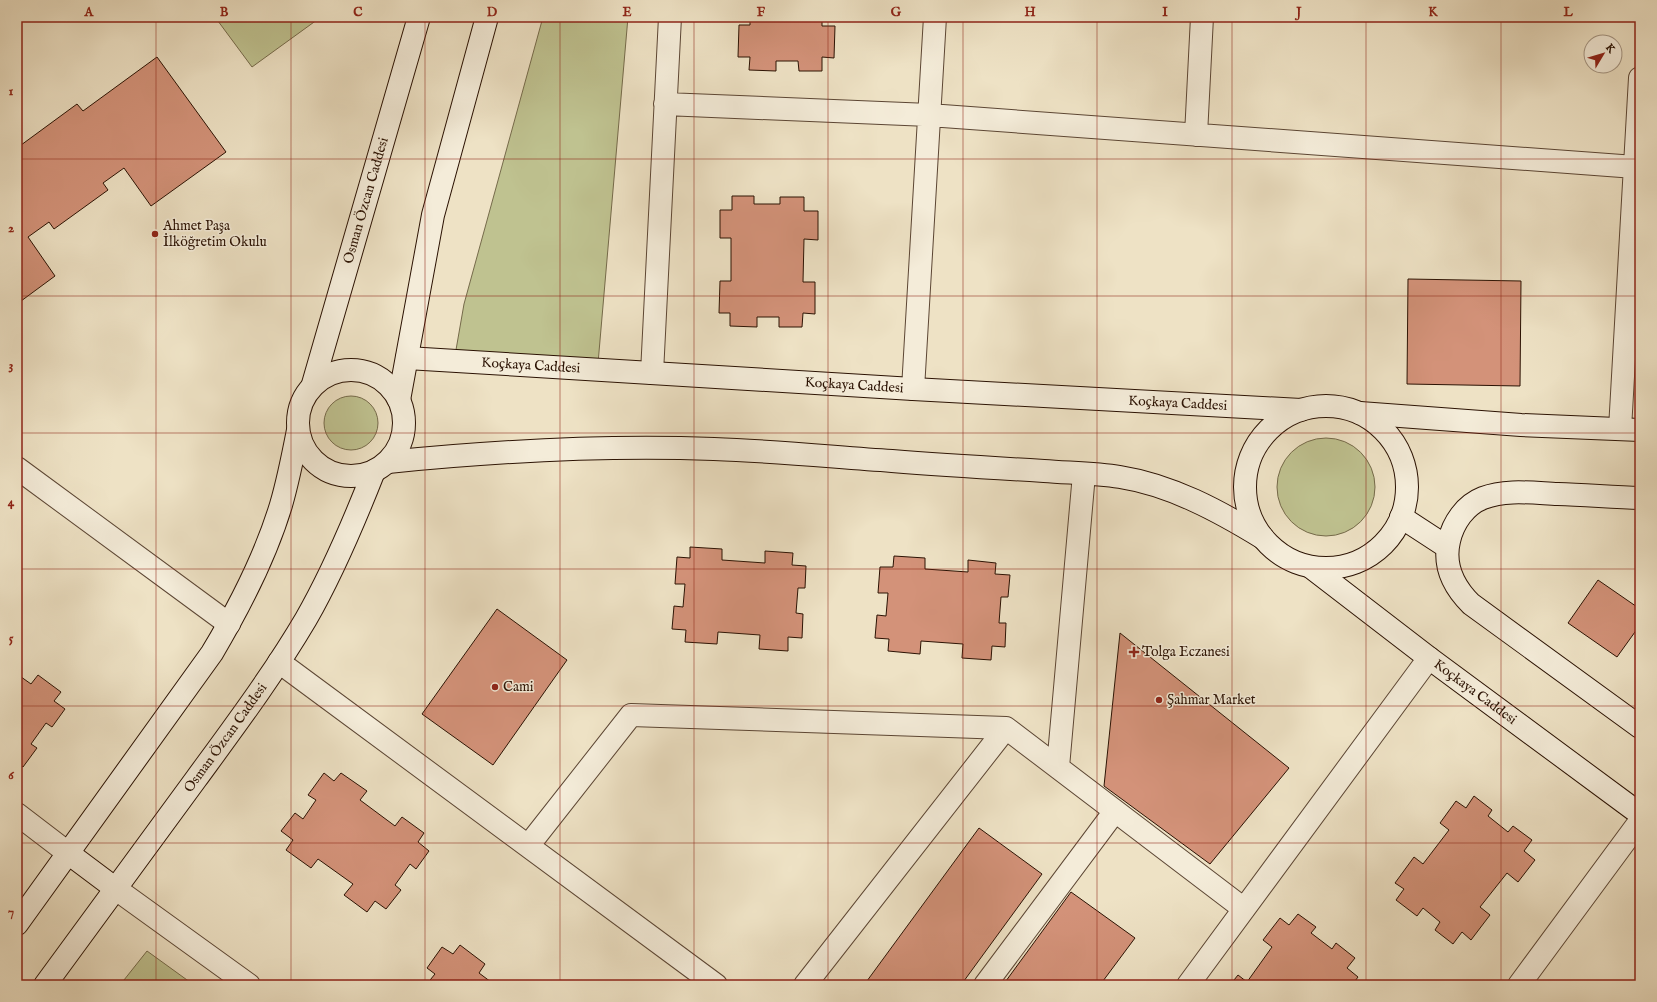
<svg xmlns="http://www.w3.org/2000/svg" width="1657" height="1002" font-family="'IM FELL English',serif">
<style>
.green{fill:#bfc290;stroke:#756a4a}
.building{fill:#d39279;stroke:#2b1203}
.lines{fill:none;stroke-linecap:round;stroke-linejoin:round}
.street-casing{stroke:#5c4634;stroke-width:24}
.secondary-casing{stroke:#2b1203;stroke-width:24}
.street{stroke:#f4ecd9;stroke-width:22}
.secondary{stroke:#f4ecd9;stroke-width:22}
.grid{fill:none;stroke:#8f2418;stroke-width:1;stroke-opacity:0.55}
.poi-dot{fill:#8f2418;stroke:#f4ecd9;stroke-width:1.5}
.labels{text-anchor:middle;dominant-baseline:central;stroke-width:3;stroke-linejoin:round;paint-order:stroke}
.street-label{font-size:14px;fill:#2b1203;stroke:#f4ecd9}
.poi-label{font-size:14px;fill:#2b1203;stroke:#f4ecd9;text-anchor:start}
.neatline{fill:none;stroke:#8f2418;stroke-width:1.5}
.grid-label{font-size:13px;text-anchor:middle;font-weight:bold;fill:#8f2418}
</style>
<rect width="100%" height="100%" fill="#eee2c5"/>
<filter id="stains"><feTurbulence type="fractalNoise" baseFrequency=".005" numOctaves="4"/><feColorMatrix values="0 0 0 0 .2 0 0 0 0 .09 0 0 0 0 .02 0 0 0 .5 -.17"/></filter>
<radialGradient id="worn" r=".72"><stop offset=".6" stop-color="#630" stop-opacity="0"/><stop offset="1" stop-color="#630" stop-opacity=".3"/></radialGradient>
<path class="green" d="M215,17H321L252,67Z
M543,17H628L597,375L453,367L464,304Z
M324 423a27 27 0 1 1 54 0a27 27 0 1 1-54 0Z
M1277 487a49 49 0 1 1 98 0a49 49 0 1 1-98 0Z
M147,951L194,985H120Z"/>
<path class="building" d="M750,17H822V26H835L834,58L822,57V71H799L798,61H776V71L749,70L750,57H738L739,25H750Z
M157,57L226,152L151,206L124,168L103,183L108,190L54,229L49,222L28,237L55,276L17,304V148L77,104L83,111Z
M732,196H754V204H780V197H804V211H818V240L804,239L803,282H815V314L803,313L802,327H779V317H757V327L730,326V313H719L720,281H731V238H720V210H732Z
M1408,279L1521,281L1520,386L1407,384Z
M690,547L722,549V560L765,563V551L793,553L792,565L806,566L805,588H798L796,613L803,614L802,638L788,637V651L759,649L760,635L718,632L717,644L685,642L686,630L672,629L674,606L683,607L685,584H675L677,557L690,558Z
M894,556L925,558V569L968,572V560L996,563L995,574L1010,575L1008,597H1001L999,623H1006L1005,647L992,646L991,660L962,658L963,644L921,641L920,654L888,651L889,639L875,638L877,615L886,616L888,593H878L880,567H893Z
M1598,580L1640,609V625L1617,657L1568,623Z
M497,609L567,660L493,765L422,714Z
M1120,633L1289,768L1210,864L1104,786Z
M17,674L31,684L38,675L61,692L54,701L65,709L52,727L46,723L31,744L37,748L23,767L17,763Z
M324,773L334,781L341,773L367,791L360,800L395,826L402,817L424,833L418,842L429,851L416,869L410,864L395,885L401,890L386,909L375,901L367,912L344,895L353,884L318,859L311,868L286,850L293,840L281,831L295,813L303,819L316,800L308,795Z
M1474,796L1492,810L1488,816L1508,832L1513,826L1532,840L1524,851L1535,860L1518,882L1507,873L1480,907L1490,915L1471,940L1462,932L1453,944L1435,930L1440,922L1423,908L1417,916L1396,900L1404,889L1395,883L1414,857L1423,864L1449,830L1440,823L1456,801L1466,808Z
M979,828L1042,874L961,985H864Z
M1071,892L1135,938L1100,985H1003Z
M1298,914L1316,927L1311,933L1332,949L1336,943L1355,958L1347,968L1358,977L1352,985H1230L1238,975L1247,982L1272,947L1263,940L1280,918L1289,925Z
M460,945L485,964L479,973L495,985H426L435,974L427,968L442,947L453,954Z"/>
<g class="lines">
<g class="street-casing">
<path id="street" d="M665,104L929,115L1635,167
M1196,135L1202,17
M652,373L670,17
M913,389L935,17
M1620,429L1640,78
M17,468L229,624
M279,662L716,985
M1058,767L1084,474
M17,814L68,853
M528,846L631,715L1006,728
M116,889L249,985
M805,985L1006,728L1244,909
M985,985L1115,811
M1188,985L1429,658
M1519,985L1640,821"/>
</g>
<g class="secondary-casing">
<g id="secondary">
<path id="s1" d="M407,358L913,389L1301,410"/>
<circle cx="351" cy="423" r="53"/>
<path id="s2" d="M313,384L419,17"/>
<path d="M399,400L433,215L487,17"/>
<circle cx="1326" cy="487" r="81"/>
<path d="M1360,413L1521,425L1640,430"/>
<path d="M388,462C496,451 605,445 714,449C774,451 833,457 892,461C943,465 993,468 1044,471C1069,473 1095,473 1120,477C1171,485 1219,511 1263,538"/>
<path d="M1640,498C1613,497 1585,495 1558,494C1533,493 1506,489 1483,498C1465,505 1453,523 1449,541C1443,566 1454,587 1471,604L1640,727"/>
<path d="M1401,517L1447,547"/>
<path id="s3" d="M1312,568L1429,658L1640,814"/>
<path d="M68,853L116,889"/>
<path d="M17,924L212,653C240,606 265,558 281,505C288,481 293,456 298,430"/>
<path id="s4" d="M45,985C95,916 146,848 196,779C234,727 273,675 306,619C333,572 354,522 374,471"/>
</g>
</g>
<use href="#street" class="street"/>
<use href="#secondary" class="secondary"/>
</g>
<path class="grid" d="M156,17V985M291,17V985M425,17V985M560,17V985M694,17V985M828,17V985M963,17V985M1097,17V985M1232,17V985M1366,17V985M1501,17V985M17,159H1640M17,296H1640M17,433H1640M17,569H1640M17,706H1640M17,843H1640"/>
<g class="poi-dot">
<circle cx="155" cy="234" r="4"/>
<path d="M1132 646h4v4h4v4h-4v4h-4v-4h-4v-4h4z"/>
<circle cx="495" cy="687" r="4"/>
<circle cx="1159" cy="700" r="4"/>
</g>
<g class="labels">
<g class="street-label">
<text stroke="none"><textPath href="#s2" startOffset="191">Osman Özcan Caddesi</textPath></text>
<text stroke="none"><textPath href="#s1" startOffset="124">Koçkaya Caddesi</textPath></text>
<text stroke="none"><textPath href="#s1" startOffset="448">Koçkaya Caddesi</textPath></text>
<text stroke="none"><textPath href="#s1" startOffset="772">Koçkaya Caddesi</textPath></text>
<text stroke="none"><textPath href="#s3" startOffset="205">Koçkaya Caddesi</textPath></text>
<text stroke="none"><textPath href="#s4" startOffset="306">Osman Özcan Caddesi</textPath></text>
</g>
<g class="poi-label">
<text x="163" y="226">Ahmet Paşa<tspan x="163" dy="16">İlköğretim Okulu</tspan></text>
<text x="1142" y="652">Tolga Eczanesi</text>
<text x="503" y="687">Cami</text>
<text x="1167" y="700">Şahmar Market</text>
</g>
</g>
<rect width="1657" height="1002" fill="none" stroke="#eee2c5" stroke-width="44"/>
<g transform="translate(1603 54) rotate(52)"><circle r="19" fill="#f4ecd9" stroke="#a49583"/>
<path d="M0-3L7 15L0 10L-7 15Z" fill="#8f2418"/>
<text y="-6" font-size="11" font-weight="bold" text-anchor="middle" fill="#2b1203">K</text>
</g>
<rect x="22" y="22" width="1613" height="958" class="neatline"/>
<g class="grid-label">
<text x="89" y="16">A</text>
<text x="224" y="16">B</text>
<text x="358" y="16">C</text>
<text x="492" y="16">D</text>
<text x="627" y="16">E</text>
<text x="761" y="16">F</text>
<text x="896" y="16">G</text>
<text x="1030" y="16">H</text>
<text x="1165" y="16">I</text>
<text x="1299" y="16">J</text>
<text x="1433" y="16">K</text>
<text x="1568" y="16">L</text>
<text x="11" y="95">1</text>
<text x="11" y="232">2</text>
<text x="11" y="369">3</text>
<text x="11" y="506">4</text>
<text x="11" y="642">5</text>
<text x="11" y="779">6</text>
<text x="11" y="916">7</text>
</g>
<rect width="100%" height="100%" filter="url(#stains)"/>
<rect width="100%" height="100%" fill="url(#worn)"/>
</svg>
